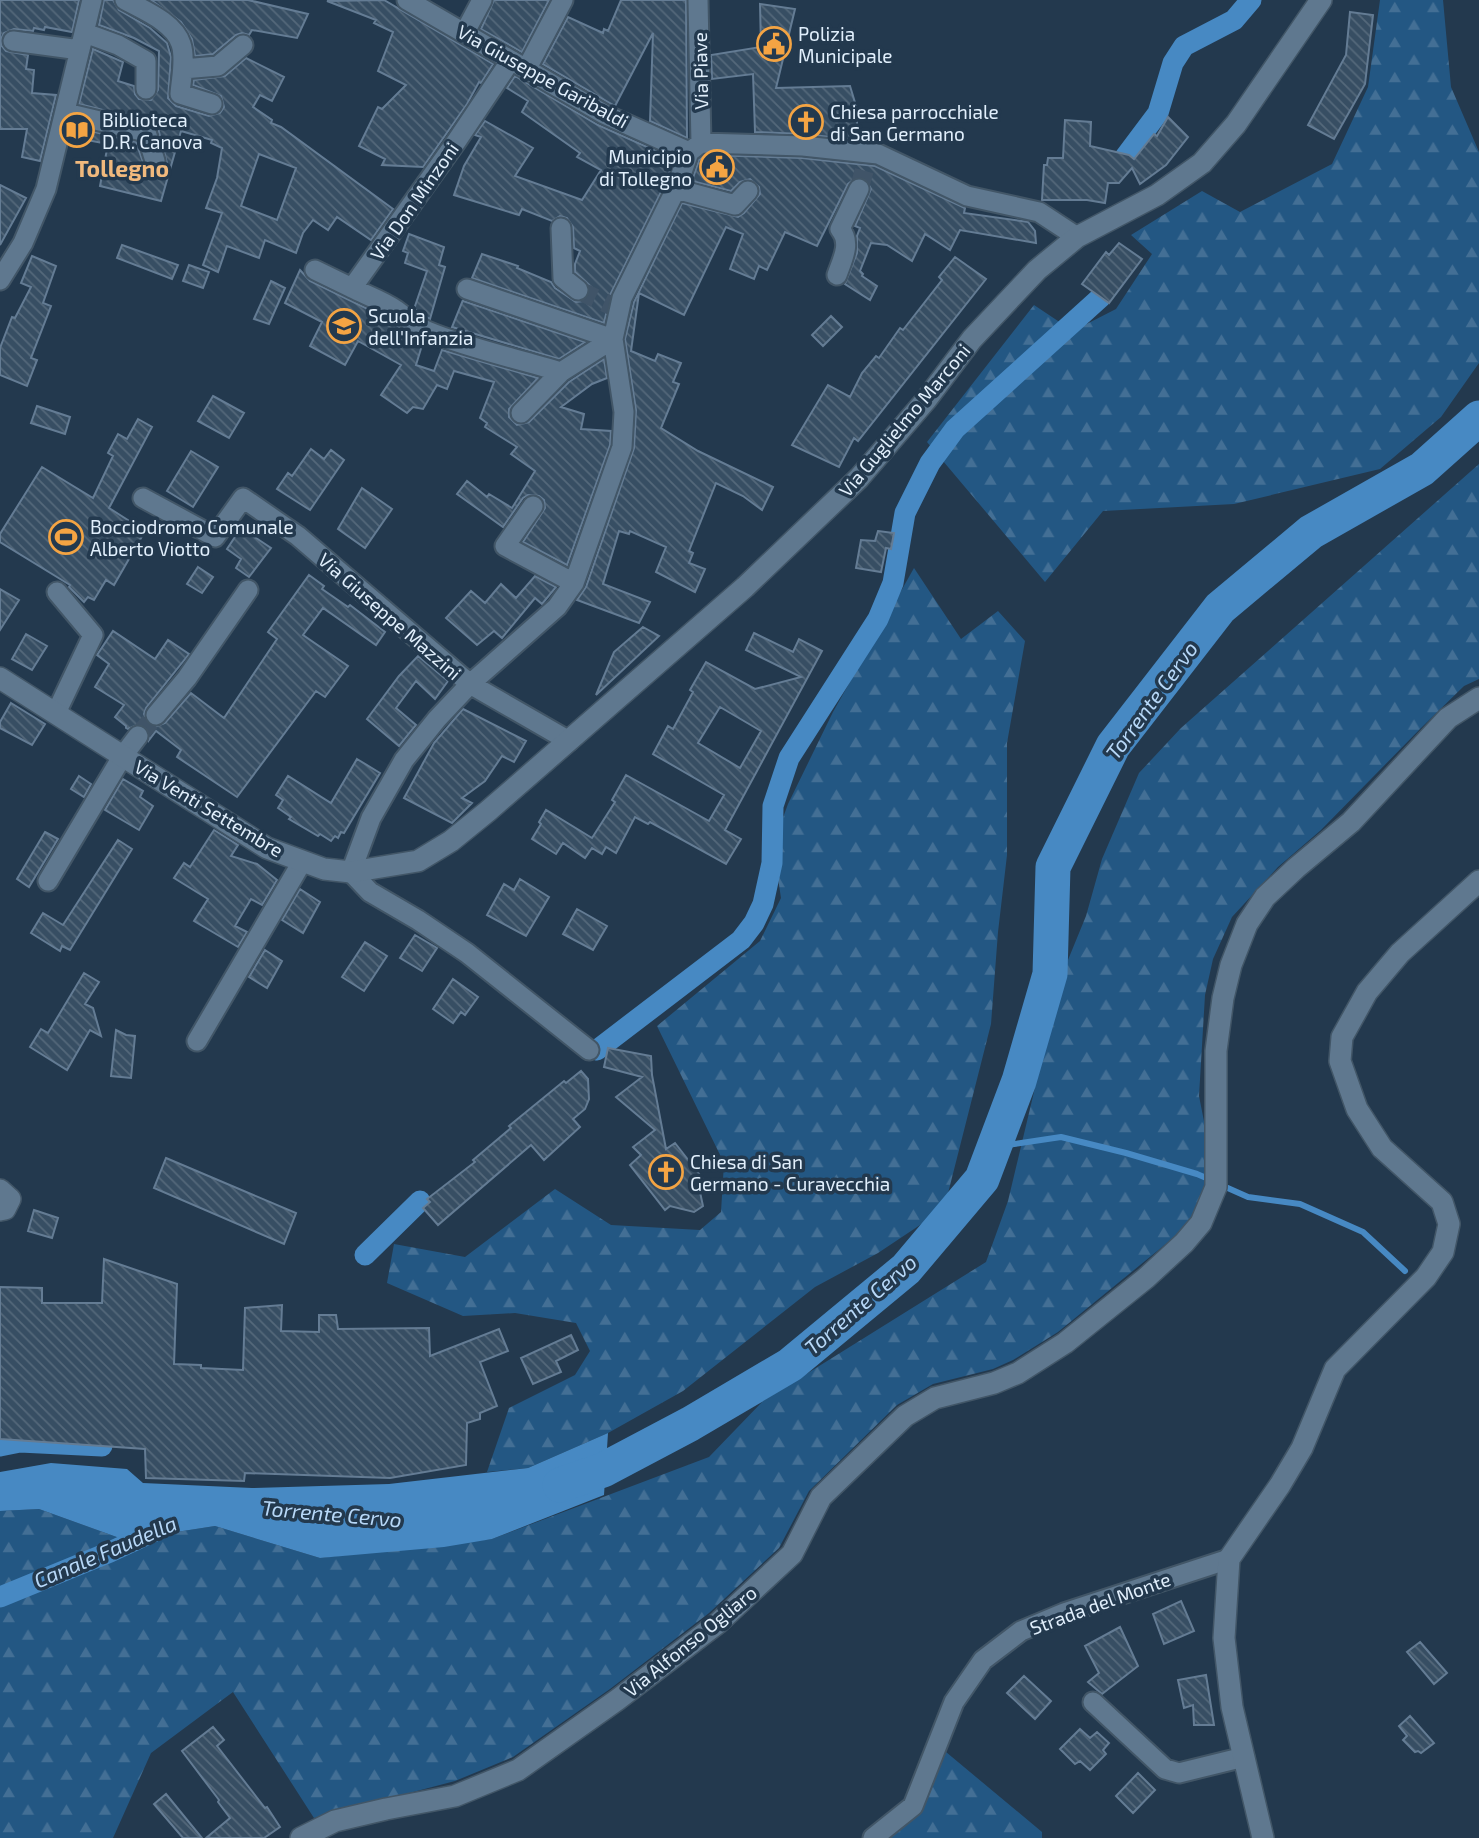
<svg xmlns="http://www.w3.org/2000/svg" width="1479" height="1838" font-family="'Exo 2',sans-serif">
<style>
.forest{fill:url(#forest-firs)}
.water{fill:#4789c3}
.lines{fill:none;stroke-linecap:round;stroke-linejoin:round}
.stream{stroke:#4789c3;stroke-width:6}
.canal{stroke:#4789c3;stroke-width:21}
.river{stroke:#4789c3;stroke-width:35}
.building{fill:url(#building-back-hatch);stroke:#647c94;stroke-width:2;fill-rule:evenodd}
.street-tunnel{stroke:#405468;stroke-width:19;stroke-dasharray:19 10;stroke-linecap:butt}
.street-casing{stroke:#425667;stroke-width:23}
.secondary-casing{stroke:#425667;stroke-width:24}
.street{stroke:#5f788f;stroke-width:19}
.secondary{stroke:#5f788f;stroke-width:21}
.labels{text-anchor:middle;dominant-baseline:central;stroke-width:7;stroke-linejoin:round;paint-order:stroke}
.poi-label{font-size:19px;fill:#e1effc;stroke:#23394e;text-anchor:start}
.street-label{font-size:19px;fill:#e1effc;stroke:#23394e}
.water-label{font-size:21px;font-style:italic;fill:#b7d8f8;stroke:#23394e}
.quarter-label{font-size:23px;font-weight:bold;fill:#f1b97d;stroke:#23394e}
</style>
<defs>
<pattern id="forest-firs" width="22" height="20" patternUnits="userSpaceOnUse" patternTransform="scale(1.75)"><rect width="22" height="20" fill="#235783"/><path d="M5 1l3.5 6h-7zM16 11l3.5 6h-7z" fill="#436f95"/></pattern>
<pattern id="building-back-hatch" width="6" height="6" patternUnits="userSpaceOnUse" patternTransform="scale(1.75)"><rect width="6" height="6" fill="#374e63"/><path d="M-1 5l2 2M0 0l6 6M5-1l2 2" fill="none" stroke="#54687a"/></pattern>
</defs>
<rect width="100%" height="100%" fill="#23394e"/>
<path class="forest" d="M1380,0H1443L1451,87L1479,152V363L1441,417L1380,469L1234,504L1103,511L1045,582L927,442L1034,305L1073,331L1116,309L1152,254L1131,235L1202,191L1240,212L1332,164L1368,87Z
M1479,464V679L1464,686L1421,728L1321,830L1278,867L1232,917L1213,959L1205,995L1199,1096L1212,1162L1194,1221L1058,1332L1013,1360L993,1369L933,1384L897,1405L809,1491L779,1548L709,1613L610,1689L513,1757L455,1781L314,1818L233,1692L151,1753L113,1838H0V1511L39,1509L125,1540L215,1526L320,1558L492,1539L709,1457L763,1401L986,1262L1008,1201L1034,1092L1052,999L1086,916L1102,859L1139,773L1181,728Z
M914,568L961,639L998,611L1025,641L1007,743V855L998,932L991,1024L944,1209L878,1253L815,1287L683,1391L608,1433L528,1468L487,1472L509,1408L575,1375L590,1351L576,1323L515,1313L463,1316L387,1283L394,1244L465,1257L555,1189L611,1225L700,1230L721,1212L724,1163L657,1026L760,941L781,898L773,845L788,804L833,712Z
M946,1752L1042,1832V1838H887L920,1812Z"/>
<path class="water" d="M608,1433L604,1495L492,1539L444,1547L320,1558L215,1526L125,1540L39,1509L0,1511V1472L51,1463L127,1469L143,1483L252,1488L389,1484L528,1468Z"/>
<g class="lines">
<path class="stream" d="M994,1147L1061,1137L1126,1153L1197,1174L1211,1180
M1221,1185L1248,1197L1300,1204L1363,1232L1405,1271"/>
<path class="canal" d="M1116,169L1158,113L1173,63L1184,46L1234,20L1251,0
M597,1050L741,940L754,923L763,904L772,863L773,806L789,758L878,619L893,583L905,513L930,463L955,429L1101,297
M365,1255L420,1201
M0,1446L20,1442L102,1446
M0,1597L110,1552L166,1526"/>
<path class="river" d="M560,1485L603,1470L690,1424L790,1365L906,1269L982,1179L1019,1081L1050,974L1053,867L1113,746L1220,608L1311,532L1422,469L1479,418"/>
</g>
<path class="building" d="M0,0H79L72,32L45,27L44,30L34,28L33,31L14,29L4,33L1,39V45L6,51L28,55L26,69L34,70L32,93L56,95L40,161L22,157L27,129H0Z
M104,0H113L119,10L150,28L167,43L171,57L168,98L176,106L209,116L220,113L224,107L221,96L193,85L194,80L225,76L246,58L284,77L272,101L260,95L253,107L272,120L271,123L281,127L393,209L371,240L337,217L328,230L313,220L303,233L296,253L265,240L259,258L227,246L218,272L203,265L222,213L206,208L217,178L222,148L211,143L212,140L181,131L161,201L100,186L108,144L71,137L74,127L136,142L144,165L152,173L159,172L167,163L158,128L154,123L79,104L93,49L123,62L118,81L134,86L135,94L139,99L151,100L158,90L159,51L134,38L99,25ZM259,154L296,168L277,220L241,206Z
M151,0H248L308,14L297,38L252,30L249,35L242,33L236,35L213,54L195,56L192,39L181,22Z
M384,0L493,64L481,83L479,82L467,104L423,167L382,165L385,159L359,146L378,107L382,109L406,85L378,71L393,32L374,23L376,20L327,1Z
M494,0H549L522,52L481,29Z
M621,0H686L687,138L650,121L653,33L615,106L543,64L568,17L603,33L604,29L608,31Z
M760,4L795,9L776,88L850,86L856,106L858,140L803,134L755,132L753,74L712,79L711,55L761,47Z
M1350,12L1373,15L1365,84L1334,139L1308,125L1346,55Z
M515,76L598,125L674,159L665,184L611,293L604,323L472,278L482,254L518,266L517,268L551,282L555,288L576,302L583,301L590,292L589,285L575,272V264L580,251L574,248L573,227L567,218L560,216L552,221L522,209L519,215L454,195L464,166L481,137L475,135L485,121L533,148L515,176L582,200L601,170L577,157L580,153L522,112L528,101L507,88Z
M1168,117L1188,137L1166,165L1140,184L1132,168L1119,183H1108L1105,203L1087,200H1042L1044,165H1047L1048,158H1063L1065,120L1091,122L1090,146L1129,155L1134,159L1154,134L1157,136Z
M705,155L802,158L875,166L965,208L964,213L1028,222L1035,231L1036,243L960,230L950,250L925,234L912,261L887,245L871,243L860,271L863,274L862,276L877,286L870,300L845,284L857,253V236L860,228L855,226L871,189L865,178L857,177L848,184L817,246L785,232L767,270L759,266L754,279L730,269L743,234L726,227L684,315L639,293L631,351L655,361L658,354L681,363L673,382L679,384L661,428L698,451L773,487L762,510L743,496L716,483L689,551L693,553L689,563L705,569L695,592L656,572L666,547L630,531L629,534L619,531L603,584L650,602L639,623L577,600L586,587L634,448L636,410L625,339L634,302L682,203L738,217L744,213L760,194L759,187L750,179L740,182L731,191L692,181L699,160Z
M0,185L26,198L0,245Z
M409,234L444,247L439,265L445,267L430,319L414,309L427,271L405,263L408,253L403,251Z
M1119,243L1142,259L1109,303L1082,284L1106,252L1109,255Z
M122,245L178,265L172,279L117,258Z
M32,256L56,266L43,303L51,306L31,358L37,360L27,386L0,375V348L12,317L15,318L31,287L21,283Z
M955,257L986,279L858,441L854,438L839,467L792,445L828,385L850,397L862,373L876,356L879,358L900,328L903,330L942,280L939,277Z
M189,265L209,272L203,288L183,281Z
M300,270L310,281L380,315L423,342L416,365L434,371L442,350L538,378L509,409V417L517,425L529,422L569,382L604,359L607,378L592,384L561,407L584,414L581,429L611,431L610,445L567,565L523,542L545,508L544,500L539,496L528,495L523,498L503,527L457,494L467,481L487,497L489,494L512,508L535,471L511,454L517,447L485,427L487,423L480,418L494,382L454,371L447,389L437,385L423,409L413,407L407,413L381,395L401,365L358,341L345,365L310,346L322,322L285,303Z
M271,281L285,288L269,324L254,319Z
M463,300V301L585,342L559,359L452,327Z
M831,316L842,327L823,346L812,335Z
M213,396L244,413L229,438L198,421Z
M37,406L70,417L65,434L31,423Z
M138,419L152,427L109,508L145,531L114,585L106,580L94,600L88,597L84,602L69,587L70,585L0,542V534L42,467L93,498L113,456L108,453L118,434L127,439Z
M311,449L324,459L331,450L344,460L310,510L277,489L288,473L292,476Z
M191,451L218,467L193,507L167,491Z
M362,488L392,509L365,548L338,529Z
M241,528L271,548L249,577L236,568L241,559L227,549Z
M878,531L894,533L891,549L886,548L881,572L856,568L861,540L875,541Z
M198,567L213,577L202,593L187,584Z
M309,575L324,586L322,589L348,607L350,605L385,632L376,645L323,608L303,635L348,666L325,697L316,691L237,797L177,757L181,750L156,731L149,740V732L145,726L139,724L128,729L126,728V726L115,717L124,705L95,687L109,664L97,655L113,631L155,659L168,640L189,654L146,708L144,714L148,724L155,727L165,723L191,693L224,718L277,639L268,632Z
M535,576L556,587L542,604L535,598L502,638L494,631L477,645L446,618L471,591L485,603L501,584L516,598Z
M0,589L19,600L0,630Z
M643,627L659,636L596,695L614,652Z
M754,633L793,652L799,639L822,651L725,830L741,839L726,864L650,822L648,824L635,817L616,853L606,847L602,854L592,848L585,858L563,843L556,854L532,839L541,824L539,822L546,810L592,838L615,802L612,800L626,775L709,821L724,795L653,754L668,726L673,729L693,692L690,690L706,662L755,689L801,677L746,650ZM720,707L761,731L740,768L698,743Z
M26,634L47,646L32,670L12,659Z
M418,656L448,681L435,699L416,681L396,708L416,725L399,746L367,719L399,676Z
M11,703L45,724L32,745L0,728V722Z
M463,709L526,741L514,762L502,756L485,781L462,798L472,803L452,823L404,798L434,743Z
M357,759L380,773L344,833L341,832L338,838L335,836L331,841L320,834L318,836L289,819L291,817L278,808L283,800L276,795L288,776L331,803Z
M79,776L91,784L84,797L71,789Z
M123,779L143,791L140,797L153,806L139,830L105,810Z
M214,830L238,845L231,856L257,864L277,880L262,905L251,899L235,926L247,932L238,947L194,921L208,899L174,878L184,863L190,867Z
M45,832L58,839L29,887L17,879Z
M118,840L132,849L70,950L62,946L60,951L31,933L43,913L63,925Z
M520,879L549,897L526,936L487,915L504,884L514,890Z
M300,889L320,902L303,933L282,920Z
M577,909L607,926L593,950L563,934Z
M415,935L437,948L422,971L400,958Z
M365,942L387,956L364,991L342,977Z
M265,950L282,961L267,988L249,977Z
M84,973L99,982L85,1004L93,1008L101,1036L90,1030L67,1070L30,1047L41,1029L48,1033Z
M453,979L478,997L465,1015L461,1012L453,1023L433,1009Z
M116,1030L126,1035L135,1036L131,1078L111,1076Z
M608,1048L651,1056L652,1075L666,1149L675,1143L703,1179L698,1183L703,1206L694,1212L670,1206L665,1210L630,1165L641,1155L633,1147L655,1130L616,1097L642,1077L604,1067Z
M581,1071L588,1079L589,1099L585,1109L573,1119L580,1127L544,1160L531,1145L438,1225L423,1208L430,1202L427,1199L475,1162L473,1160L511,1128L509,1126L564,1081L566,1083Z
M166,1158L296,1213L284,1244L154,1188Z
M34,1210L58,1218L52,1238L28,1231Z
M104,1259L177,1284L174,1364L201,1365V1368L243,1370L245,1308L282,1305L281,1331L319,1332V1315H336L338,1329L429,1328L430,1356L499,1329L508,1351L480,1362L497,1406L480,1413V1419L467,1423L466,1465L390,1478L245,1473L244,1481L146,1478L145,1449L0,1439V1287L42,1288V1303H102Z
M571,1335L578,1350L556,1361L561,1372L533,1384L521,1358Z
M1181,1601L1194,1631L1164,1644L1153,1614Z
M1120,1627L1138,1666L1102,1694L1088,1682L1099,1673L1085,1646Z
M1420,1642L1447,1673L1434,1684L1407,1652Z
M1206,1675L1214,1725H1194L1193,1705L1184,1708L1178,1680Z
M1024,1676L1051,1701L1035,1719L1007,1693Z
M1410,1716L1434,1743L1421,1753L1418,1751L1415,1752L1403,1740L1407,1736L1399,1726Z
M213,1727L224,1740L217,1746L265,1808L267,1807L280,1827L264,1838H206L230,1818L218,1802L219,1800L182,1751Z
M1080,1729L1090,1738L1097,1732L1109,1743L1103,1750L1106,1754L1090,1770L1080,1761L1075,1764L1060,1749Z
M1138,1773L1155,1790L1133,1813L1116,1796Z
M166,1794L188,1821L202,1838H183L154,1804Z"/>
<g class="lines">
<path class="street-tunnel" d="M859,189L867,161
M578,290L612,306
M138,736L156,715"/>
<g class="street-casing">
<path id="street" d="M125,0C143,10 174,22 181,44C186,59 181,79 180,94L212,104
M407,0L604,114L689,152
M698,0L701,143
M465,32L482,0
M85,33L118,45L146,61V89
M13,41L80,50
M511,60L456,142L352,288C366,295 383,301 396,310C407,318 413,325 427,331C470,349 516,358 561,372
M527,68L563,0
M183,69L218,66L243,45
M66,113L146,132L155,161
M689,152L701,143L803,146L878,154L967,196L1039,212L1077,237
M676,189L735,205L748,191
M561,228L563,278L578,290
M315,270L352,288
M837,275C842,260 852,243 840,229L859,189
M0,280L23,243L46,189L92,0
M467,289L613,339
M521,413L561,372L613,339
M143,498L215,537L243,498L298,536L470,684L569,741
M533,506L505,546L574,583
M56,713L93,635L57,592
M156,715L187,678L248,590
M48,881L122,757L138,736
M197,1041L302,862
M589,1050L467,953L418,920L370,892L351,872L371,818L404,760L437,719L470,684L557,607L574,583L622,447L624,412L613,339L622,298L676,189L689,152
M1093,1702L1165,1769L1179,1773L1244,1757
M873,1838L913,1806L954,1702L983,1660L1021,1631L1064,1613L1229,1559"/>
</g>
<g class="secondary-casing">
<path id="secondary" d="M0,678L267,848L324,869L351,872L418,861L451,841L488,811L745,587L859,478L926,400L972,339L1037,270L1077,237L1157,195L1202,163L1236,124L1321,0
M0,1190L10,1199L5,1209L0,1210
M301,1838L335,1821L386,1809L455,1796L518,1770L617,1700L718,1623L792,1554L821,1497L905,1416L935,1398L994,1383L1018,1373L1065,1343L1146,1278L1184,1243L1201,1223L1216,1187V1051L1223,998L1231,965L1247,924L1265,897L1296,868L1351,822L1448,718L1479,698
M1263,1838L1232,1707L1224,1638L1229,1559L1280,1485L1302,1448L1335,1369L1426,1277L1443,1252L1449,1224L1442,1202L1382,1148L1357,1109L1340,1061L1342,1037L1367,992L1400,953L1479,881"/>
</g>
<use href="#street" class="street"/>
<use href="#secondary" class="secondary"/>
</g>
<defs>
<g id="civic-ring" transform="scale(1.75)"><circle r="9.5" fill="#23394e" stroke="#f4a443" stroke-width="1.5"/><path d="M-.6-6.5H3V-4.5H.6V-3L4-1V1h2V6H-6V1h2V-1L-.6-3ZM-1.2 2.5V6h2.4V2.5Z" fill="#f4a443"/></g>
<g id="church-ring" transform="scale(1.75)"><circle r="9.5" fill="#23394e" stroke="#f4a443" stroke-width="1.5"/><path d="M-1.2-6h2.4v3.5h3.3v2.4h-3.3V6h-2.4V-.1h-3.3v-2.4h3.3Z" fill="#f4a443"/></g>
<g id="library-ring" transform="scale(1.75)"><circle r="9.5" fill="#23394e" stroke="#f4a443" stroke-width="1.5"/><path d="M-6-4Q-3-5.5-.7-3.5V5Q-3 3-6 4ZM6-4Q3-5.5 .7-3.5V5Q3 3 6 4Z" fill="#f4a443"/></g>
<g id="school-ring" transform="scale(1.75)"><circle r="9.5" fill="#23394e" stroke="#f4a443" stroke-width="1.5"/><path d="M0-5L7-2L0 1L-7-2ZM-4 1L0 2.5L4 1V4Q0 6-4 4Z" fill="#f4a443"/></g>
<g id="stadium-ring" transform="scale(1.75)"><circle r="9.5" fill="#23394e" stroke="#f4a443" stroke-width="1.5"/><path d="M0-5a6.5 5 0 1 0 0 10a6.5 5 0 1 0 0-10ZM-3.5-1.8h7v3.6h-7Z" fill="#f4a443"/></g>
</defs>
<g fill-rule="evenodd">
<use href="#civic-ring" x="774" y="44"/>
<use href="#church-ring" x="806" y="122"/>
<use href="#library-ring" x="77" y="130"/>
<use href="#civic-ring" x="717" y="167"/>
<use href="#school-ring" x="344" y="326"/>
<use href="#stadium-ring" x="66" y="537"/>
<use href="#church-ring" x="666" y="1172"/>
</g>
<g class="labels">
<g class="poi-label">
<text x="798" y="33">Polizia<tspan x="798" dy="22">Municipale</tspan></text>
<text x="830" y="111">Chiesa parrocchiale<tspan x="830" dy="22">di San Germano</tspan></text>
<text x="102" y="119">Biblioteca<tspan x="102" dy="22">D.R. Canova</tspan></text>
<text x="692" y="156" text-anchor="end">Municipio<tspan x="692" dy="22">di Tollegno</tspan></text>
<text x="368" y="315">Scuola<tspan x="368" dy="22">dell'Infanzia</tspan></text>
<text x="90" y="526">Bocciodromo Comunale<tspan x="90" dy="22">Alberto Viotto</tspan></text>
<text x="690" y="1161">Chiesa di San<tspan x="690" dy="22">Germano - Curavecchia</tspan></text>
</g>
<g class="street-label">
<text transform="translate(700 71) rotate(-91)">Via Piave</text>
<text transform="translate(543 76) rotate(29)">Via Giuseppe Garibaldi</text>
<text transform="translate(414 201) rotate(-55)">Via Don Minzoni</text>
<text transform="translate(904 420) rotate(-50)">Via Guglielmo Marconi</text>
<text transform="translate(390 616) rotate(41)">Via Giuseppe Mazzini</text>
<text transform="translate(209 808) rotate(31)">Via Venti Settembre</text>
<text transform="translate(1100 1603) rotate(-20)">Strada del Monte</text>
<text transform="translate(690 1641) rotate(-39)">Via Alfonso Ogliaro</text>
</g>
<g class="water-label">
<text transform="translate(1151 700) rotate(-54)">Torrente Cervo</text>
<text transform="translate(860 1304) rotate(-41)">Torrente Cervo</text>
<text transform="translate(332 1513) rotate(5)">Torrente Cervo</text>
<text transform="translate(105 1551) rotate(-23)">Canale Faudella</text>
</g>
<g class="quarter-label">
<text x="122" y="168">Tollegno</text>
</g>
</g>
</svg>
